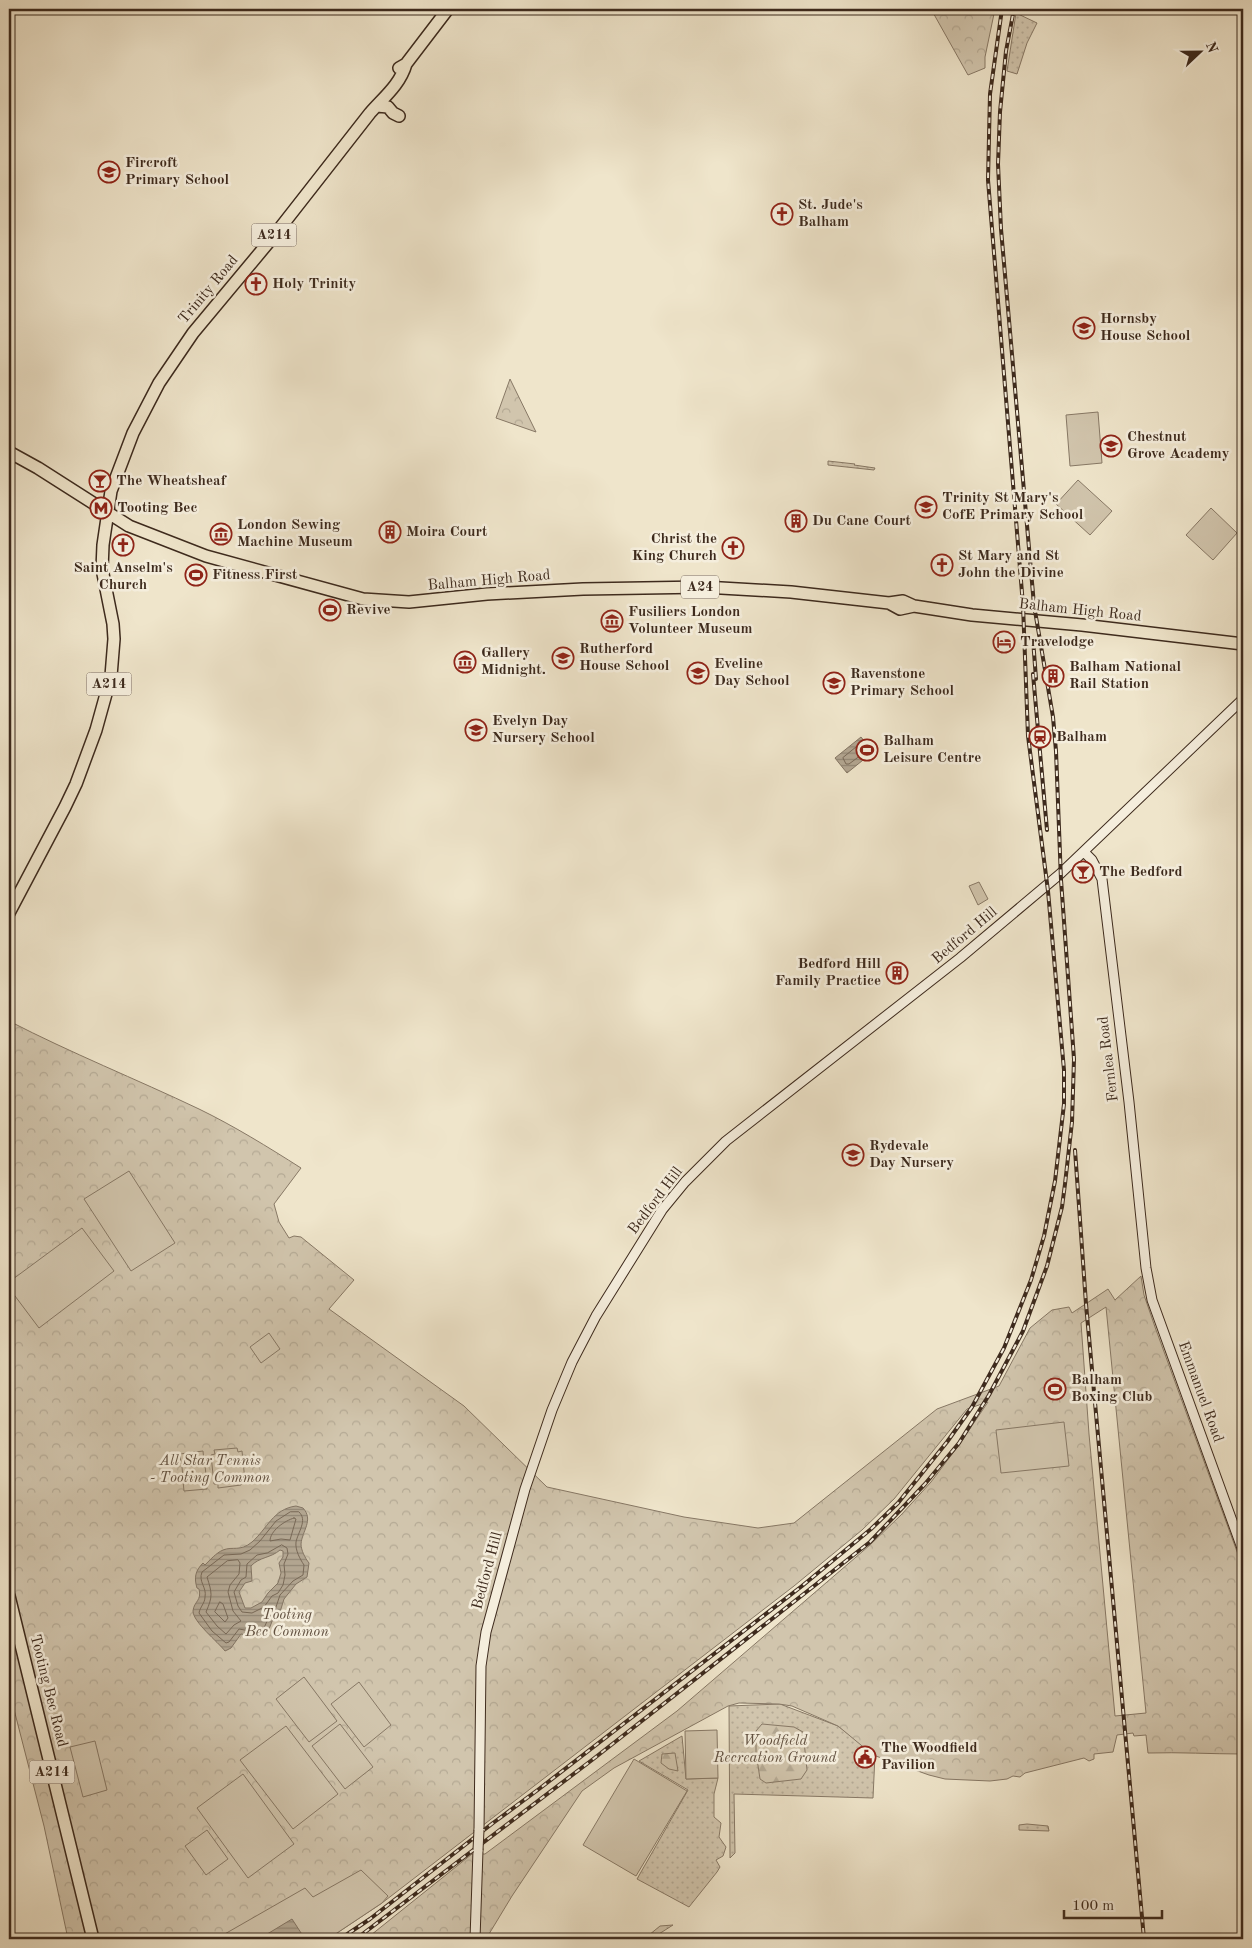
<svg xmlns="http://www.w3.org/2000/svg" width="1252" height="1948" font-family="'Old Standard TT',serif">
<style>
.grass{fill:url(#grass-dots);stroke:#877865}
.forest{fill:url(#forest-firs);stroke:#877865}
.park{fill:url(#park-crowns);stroke:#877865;fill-rule:evenodd}
.pitch{fill:#d1c5ad;stroke:#877865}
.water{fill:url(#water-rules);stroke:#837462;fill-rule:evenodd}
.lines{fill:none;stroke-linecap:round;stroke-linejoin:round}
.shore{stroke:#786856;stroke-width:1}
.secondary-casing{stroke:#3d2a1d;stroke-width:11}
.highway-casing{stroke:#3d2a1d;stroke-width:14}
.secondary{stroke:#f5eedd;stroke-width:9}
.highway{stroke:#efe5cb;stroke-width:11}
.rail-casing{stroke:#3d2a1d;stroke-width:4}
.rail{stroke:#f5eedd;stroke-width:2;stroke-dasharray:5.5;stroke-linecap:butt}
.secondary-bridge-casing{stroke:#3d2a1d;stroke-width:11;stroke-linecap:butt}
.secondary-bridge{stroke:#f5eedd;stroke-width:9}
.labels{text-anchor:middle;dominant-baseline:central;stroke-width:5;stroke-linejoin:round;paint-order:stroke}
.shield{fill:#f5eedd;stroke:#746557;stroke-width:1}
.shield-label{font-size:14px;font-weight:bold;fill:#3d2a1d}
.poi-label{font-size:15px;font-weight:bold;fill:#3d2a1d;stroke:#f5eedd;text-anchor:start}
.street-label{font-size:15px;fill:#3d2a1d;stroke:#f5eedd}
.park-label{font-size:15px;font-style:italic;fill:#625141;stroke:#f5eedd}
</style>
<defs>
<pattern id="grass-dots" width="8" height="8" patternUnits="userSpaceOnUse" patternTransform="scale(1.25)"><rect width="8" height="8" fill="#d1c5ad"/><path d="M2 2h.1M6 6h.1" fill="none" stroke="#b4a994" stroke-width="1.8" stroke-linecap="round"/></pattern>
<pattern id="forest-firs" width="22" height="20" patternUnits="userSpaceOnUse" patternTransform="scale(1.25)"><rect width="22" height="20" fill="#d1c5ad"/><path d="M5 1l3.5 6h-7zM16 11l3.5 6h-7z" fill="#b4a994"/></pattern>
<pattern id="park-crowns" width="20" height="18" patternUnits="userSpaceOnUse" patternTransform="scale(1.25)"><rect width="20" height="18" fill="#d1c5ad"/><path d="M2 6a3 3 0 1 1 6 0M12 15a3 3 0 1 1 6 0" fill="none" stroke="#b4a994"/></pattern>
<pattern id="water-rules" width="6" height="5" patternUnits="userSpaceOnUse" patternTransform="scale(1.25)"><rect width="6" height="5" fill="#b2a590"/><path d="M0 2.5h6" fill="none" stroke="#928775"/></pattern>
</defs>
<rect width="100%" height="100%" fill="#efe5cb"/>
<filter id="stains"><feTurbulence type="fractalNoise" baseFrequency=".004" numOctaves="4"/><feColorMatrix values="0 0 0 0 .2 0 0 0 0 .09 0 0 0 0 .02 0 0 0 .5 -.17"/></filter>
<radialGradient id="worn" r=".72"><stop offset=".6" stop-color="#630" stop-opacity="0"/><stop offset="1" stop-color="#630" stop-opacity=".3"/></radialGradient>
<path class="grass" d="M1016,13L1037,23L1027,43L1017,74L1007,71Z
M828,461L855,464L854,465L875,468L874,470L828,465Z
M780,1704L838,1726L875,1755L873,1798L734,1794L735,1853L730,1858L729,1706Z
M682,1736L686,1779L718,1778L714,1794V1817L721,1823L719,1837L726,1847L723,1856L716,1860L720,1867L717,1872L689,1907L637,1879L688,1790L639,1761Z
M1027,1824L1048,1826L1049,1831L1019,1830V1825Z
M673,1925L651,1939L649,1935L660,1926Z"/>
<path class="forest" d="M762,1724L794,1727L803,1732L807,1770L801,1779L766,1783L760,1779L756,1752V1731Z
M675,1753L678,1771L669,1769L661,1763L662,1754Z"/>
<path class="park" d="M931,9H995L985,57V68L968,75Z
M510,379L536,432L496,418Z
M9,1021C71,1053 136,1079 199,1109C234,1126 268,1147 301,1168L274,1204L279,1222L289,1238L294,1236L301,1237L354,1280L329,1309L464,1406L547,1487L684,1517L758,1528L794,1523L937,1409L999,1386L1030,1328L1052,1310L1069,1307L1072,1313L1108,1289L1115,1300L1141,1276L1144,1295L1155,1327L1243,1568V1754C1211,1754 1180,1752 1148,1753L1146,1735L1134,1736L1133,1733L1117,1735L1113,1752L1094,1754V1759L1089,1761L1084,1758L1025,1773L1020,1777L1013,1776L1007,1779L990,1781L945,1779L929,1775L873,1755L838,1726L792,1706L779,1704L739,1703L728,1706L614,1768L582,1791L512,1896L486,1939H366L472,1854H485L677,1711L870,1545L901,1515L931,1482L959,1445L988,1402L967,1409L894,1499L862,1530L794,1586L382,1903L328,1939H68L44,1826L9,1690ZM1106,1307L1146,1713L1115,1716L1089,1434L1081,1323Z"/>
<path class="pitch" d="M1087,319L1091,324L1077,334L1073,329Z
M1098,412L1102,463L1070,466L1066,415Z
M1078,480L1112,511L1090,535L1056,504Z
M1211,508L1237,533L1213,560L1186,535Z
M979,882L988,899L978,905L969,886Z
M129,1171L175,1243L131,1271L84,1199Z
M82,1228L114,1271L39,1328L9,1288V1282Z
M269,1333L280,1349L261,1363L250,1347Z
M1064,1422L1069,1466L1001,1473L996,1430Z
M237,1448L238,1452L242,1451L245,1481L241,1482V1485L218,1488V1484H214L211,1455L215,1454L214,1450Z
M203,1451L204,1462L181,1464L180,1454Z
M205,1465L206,1475L183,1478L182,1467Z
M206,1479L207,1489L184,1491L183,1481Z
M304,1677L337,1721L309,1742L276,1699Z
M359,1682L391,1725L364,1747L331,1704Z
M340,1724L373,1767L345,1789L312,1746Z
M286,1726L338,1794L293,1829L240,1760Z
M717,1730L718,1778L686,1779L685,1731Z
M95,1741L107,1790L83,1797L70,1747Z
M634,1759L687,1791L636,1876L583,1845Z
M243,1774L294,1844L248,1878L197,1808Z
M207,1830L228,1859L206,1875L185,1846Z
M361,1870L388,1896L382,1903L328,1939H216L305,1888L313,1897Z"/>
<path class="water" d="M861,737L873,752L847,773L835,758Z
M296,1506L303,1508C314,1520 302,1531 301,1544C301,1550 305,1558 309,1563L307,1577L296,1584L284,1599L280,1612L273,1619L267,1634L254,1637L241,1634L231,1648L225,1651C218,1642 193,1622 193,1611C194,1601 202,1601 199,1589L197,1588C194,1578 195,1571 203,1563L205,1565C210,1560 216,1553 223,1550C233,1546 240,1552 252,1542C267,1529 273,1509 296,1506ZM280,1550L283,1551V1557L279,1563L281,1573L278,1583L268,1593L262,1602L251,1608H245L239,1592L245,1583L252,1581L251,1566C259,1557 271,1558 280,1550Z
M292,1919L305,1939H259Z"/>
<g class="lines">
<path class="shore" d="M859,745L864,749L865,752L849,764H846L843,758Z
M299,1512C308,1520 298,1532 296,1542C295,1550 300,1559 304,1565L303,1575L293,1581L280,1595L275,1610L269,1617L263,1630L256,1632L239,1629L229,1642L226,1643L212,1631L199,1613C200,1607 205,1603 205,1597C207,1587 198,1582 202,1572L224,1555L241,1554L250,1550L260,1541L276,1521L290,1512Z
M294,1518L296,1519L290,1540L281,1539L270,1541C270,1531 284,1521 294,1518Z
M282,1545L287,1548L288,1554L284,1564L285,1575L283,1585L278,1593L272,1596L264,1607L252,1613L242,1612L238,1606L234,1592L241,1580L246,1577L247,1564L257,1555L267,1553Z
M238,1560L240,1563L239,1574L230,1585L228,1592L233,1611L241,1621L234,1625L226,1634L217,1626L206,1612C213,1596 212,1593 207,1577L227,1561Z
M220,1602L223,1604L228,1618L225,1622L215,1612Z"/>
<g class="secondary-casing">
<path id="secondary" d="M1084,852L1092,860L1102,879L1129,1102L1146,1268L1152,1300L1243,1551
M479,1830L481,1666L486,1632L525,1489L552,1410L572,1362L596,1316L662,1210L685,1182L726,1141L960,958L1060,874L1243,699
M475,1939L478,1850"/>
</g>
<g class="highway-casing">
<path id="highway" d="M399,68L406,64L448,9
M377,106L388,107L393,113L399,116
M9,452L38,468L129,526L206,556L363,599L409,602L487,594L583,589L704,587L791,592L889,603L900,609L914,606
M889,603L903,601L914,606L972,615L1082,625L1243,644
M9,913L65,807L76,784L96,730L111,676L114,639L113,624L102,569L103,545L111,491L133,433L159,383L193,333L273,237L370,113C383,98 400,85 406,64
M9,1596L93,1939"/>
</g>
<use href="#secondary" class="secondary"/>
<use href="#highway" class="highway"/>
<g class="rail-casing">
<path id="rail" d="M1033,639L1036,679
M1033,674L1047,830
M1075,1150L1086,1304L1144,1939
M340,1939L370,1919L493,1823L539,1789L802,1586L871,1529L898,1503L947,1442L972,1407L1004,1348L1031,1280L1044,1236L1055,1181L1064,1104V1070L1048,891L1028,736L1023,605L988,180L990,94L1002,9
M356,1939L592,1760L870,1542L925,1484L959,1443L989,1395L1023,1331L1047,1266L1062,1207L1065,1184L1072,1122L1074,1059L1061,880L1056,751L1053,717L1034,605L1001,229L998,164L1000,112L1006,51L1014,9"/>
</g>
<use href="#rail" class="rail"/>
<g class="secondary-bridge-casing">
<path id="secondary-bridge" d="M478,1850L479,1830"/>
</g>
<use href="#secondary-bridge" class="secondary-bridge"/>
</g>
<defs>
<g id="school-ring" transform="scale(1.125)"><circle r="9.5" fill="#f5eedd" stroke="#8f2418" stroke-width="1.5"/><path d="M0-5L7-2L0 1L-7-2ZM-4 1L0 2.5L4 1V4Q0 6-4 4Z" fill="#8f2418"/></g>
<g id="church-ring" transform="scale(1.125)"><circle r="9.5" fill="#f5eedd" stroke="#8f2418" stroke-width="1.5"/><path d="M-1.2-6h2.4v3.5h3.3v2.4h-3.3V6h-2.4V-.1h-3.3v-2.4h3.3Z" fill="#8f2418"/></g>
<g id="bar-ring" transform="scale(1.125)"><circle r="9.5" fill="#f5eedd" stroke="#8f2418" stroke-width="1.5"/><path d="M-6-5H6L.8 .8V4.5H3.5V6h-7V4.5H-.8V.8Z" fill="#8f2418"/></g>
<g id="metro-ring" transform="scale(1.125)"><circle r="9.5" fill="#f5eedd" stroke="#8f2418" stroke-width="1.5"/><path d="M-5.5 5V-5H-3L0 0L3-5H5.5V5H3V-.5L0 4L-3-.5V5Z" fill="#8f2418"/></g>
<g id="building-ring" transform="scale(1.125)"><circle r="9.5" fill="#f5eedd" stroke="#8f2418" stroke-width="1.5"/><path d="M-4-6H4V6H1V3H-1V6H-4ZM-2.5-4.3h1.7v1.8h-1.7ZM.8-4.3h1.7v1.8H.8ZM-2.5-1h1.7V.8h-1.7ZM.8-1h1.7V.8H.8Z" fill="#8f2418"/></g>
<g id="museum-ring" transform="scale(1.125)"><circle r="9.5" fill="#f5eedd" stroke="#8f2418" stroke-width="1.5"/><path d="M0-6L6-3V-2H-6V-3ZM-5-1h2V3h-2ZM-1-1h2V3h-2ZM3-1h2V3H3ZM-6 4H6V6H-6Z" fill="#8f2418"/></g>
<g id="stadium-ring" transform="scale(1.125)"><circle r="9.5" fill="#f5eedd" stroke="#8f2418" stroke-width="1.5"/><path d="M0-5a6.5 5 0 1 0 0 10a6.5 5 0 1 0 0-10ZM-3.5-1.8h7v3.6h-7Z" fill="#8f2418"/></g>
<g id="hotel-ring" transform="scale(1.125)"><circle r="9.5" fill="#f5eedd" stroke="#8f2418" stroke-width="1.5"/><path d="M-6-4.5h1.5V1H6V5H4.5V3h-9V5H-6ZM-4 0a1.8 1.8 0 1 1 3.6 0ZM.5 0V-2.5h3Q6-2.5 6 0Z" fill="#8f2418"/></g>
<g id="station-ring" transform="scale(1.125)"><circle r="9.5" fill="#f5eedd" stroke="#8f2418" stroke-width="1.5"/><path d="M-3-6H3Q5-6 5-4V2Q5 4 3 4L4.5 6H3L1.5 4h-3L-3 6H-4.5L-3 4Q-5 4-5 2V-4Q-5-6-3-6ZM-3.5-4v3h7v-3ZM-3.5 1v1.5H-2V1ZM2 1v1.5H3.5V1Z" fill="#8f2418"/></g>
<g id="civic-ring" transform="scale(1.125)"><circle r="9.5" fill="#f5eedd" stroke="#8f2418" stroke-width="1.5"/><path d="M-.6-6.5H3V-4.5H.6V-3L4-1V1h2V6H-6V1h2V-1L-.6-3ZM-1.2 2.5V6h2.4V2.5Z" fill="#8f2418"/></g>
</defs>
<g fill-rule="evenodd">
<use href="#school-ring" x="109" y="172"/>
<use href="#church-ring" x="782" y="214"/>
<use href="#church-ring" x="256" y="284"/>
<use href="#school-ring" x="1084" y="328"/>
<use href="#school-ring" x="1111" y="446"/>
<use href="#bar-ring" x="100" y="481"/>
<use href="#school-ring" x="926" y="507"/>
<use href="#metro-ring" x="101" y="508"/>
<use href="#building-ring" x="796" y="521"/>
<use href="#building-ring" x="390" y="532"/>
<use href="#museum-ring" x="221" y="534"/>
<use href="#church-ring" x="123" y="545"/>
<use href="#church-ring" x="733" y="548"/>
<use href="#church-ring" x="942" y="565"/>
<use href="#stadium-ring" x="196" y="575"/>
<use href="#stadium-ring" x="330" y="610"/>
<use href="#museum-ring" x="612" y="621"/>
<use href="#hotel-ring" x="1004" y="642"/>
<use href="#school-ring" x="563" y="658"/>
<use href="#museum-ring" x="465" y="662"/>
<use href="#school-ring" x="698" y="673"/>
<use href="#building-ring" x="1053" y="676"/>
<use href="#school-ring" x="834" y="683"/>
<use href="#school-ring" x="476" y="730"/>
<use href="#station-ring" x="1040" y="737"/>
<use href="#stadium-ring" x="867" y="750"/>
<use href="#bar-ring" x="1083" y="872"/>
<use href="#building-ring" x="897" y="973"/>
<use href="#school-ring" x="853" y="1155"/>
<use href="#stadium-ring" x="1055" y="1389"/>
<use href="#civic-ring" x="865" y="1757"/>
</g>
<g class="labels">
<g class="shield">
<rect x="251.5" y="223.5" width="45" height="23" rx="4"/>
<rect x="681" y="575.5" width="38" height="23" rx="4"/>
<rect x="86.5" y="672.5" width="45" height="23" rx="4"/>
<rect x="29.5" y="1760.5" width="45" height="23" rx="4"/>
</g>
<g class="shield-label">
<text x="274" y="235">A214</text>
<text x="700" y="587">A24</text>
<text x="109" y="684">A214</text>
<text x="52" y="1772">A214</text>
</g>
<g class="poi-label">
<text x="125" y="163">Fircroft<tspan x="125" dy="17">Primary School</tspan></text>
<text x="798" y="205">St. Jude's<tspan x="798" dy="17">Balham</tspan></text>
<text x="272" y="284">Holy Trinity</text>
<text x="1100" y="319">Hornsby<tspan x="1100" dy="17">House School</tspan></text>
<text x="1127" y="437">Chestnut<tspan x="1127" dy="17">Grove Academy</tspan></text>
<text x="116" y="481">The Wheatsheaf</text>
<text x="942" y="498">Trinity St Mary's<tspan x="942" dy="17">CofE Primary School</tspan></text>
<text x="117" y="508">Tooting Bec</text>
<text x="812" y="521">Du Cane Court</text>
<text x="237" y="525">London Sewing<tspan x="237" dy="17">Machine Museum</tspan></text>
<text x="406" y="532">Moira Court</text>
<text x="717" y="539" text-anchor="end">Christ the<tspan x="717" dy="17">King Church</tspan></text>
<text x="958" y="556">St Mary and St<tspan x="958" dy="17">John the Divine</tspan></text>
<text x="123" y="568" text-anchor="middle">Saint Anselm's<tspan x="123" dy="17">Church</tspan></text>
<text x="212" y="575">Fitness First</text>
<text x="346" y="610">Revive</text>
<text x="628" y="612">Fusiliers London<tspan x="628" dy="17">Volunteer Museum</tspan></text>
<text x="1020" y="642">Travelodge</text>
<text x="579" y="649">Rutherford<tspan x="579" dy="17">House School</tspan></text>
<text x="481" y="653">Gallery<tspan x="481" dy="17">Midnight.</tspan></text>
<text x="714" y="664">Eveline<tspan x="714" dy="17">Day School</tspan></text>
<text x="1069" y="667">Balham National<tspan x="1069" dy="17">Rail Station</tspan></text>
<text x="850" y="674">Ravenstone<tspan x="850" dy="17">Primary School</tspan></text>
<text x="492" y="721">Evelyn Day<tspan x="492" dy="17">Nursery School</tspan></text>
<text x="1056" y="737">Balham</text>
<text x="883" y="741">Balham<tspan x="883" dy="17">Leisure Centre</tspan></text>
<text x="1099" y="872">The Bedford</text>
<text x="881" y="964" text-anchor="end">Bedford Hill<tspan x="881" dy="17">Family Practice</tspan></text>
<text x="869" y="1146">Rydevale<tspan x="869" dy="17">Day Nursery</tspan></text>
<text x="1071" y="1380">Balham<tspan x="1071" dy="17">Boxing Club</tspan></text>
<text x="881" y="1748">The Woodfield<tspan x="881" dy="17">Pavilion</tspan></text>
</g>
<g class="street-label">
<text transform="translate(209 290) rotate(-50)">Trinity Road</text>
<text transform="translate(489 581) rotate(-5)">Balham High Road</text>
<text transform="translate(1080 611) rotate(6)">Balham High Road</text>
<text transform="translate(965 936) rotate(-40)">Bedford Hill</text>
<text transform="translate(1109 1059) rotate(-97)">Fernlea Road</text>
<text transform="translate(656 1201) rotate(-53)">Bedford Hill</text>
<text transform="translate(1200 1392) rotate(70)">Emmanuel Road</text>
<text transform="translate(488 1571) rotate(-75)">Bedford Hill</text>
<text transform="translate(48 1691) rotate(76)">Tooting Bec Road</text>
</g>
<g class="park-label">
<text x="210" y="1461">All Star Tennis<tspan x="210" dy="17">- Tooting Common</tspan></text>
<text x="287" y="1615">Tooting<tspan x="287" dy="17">Bec Common</tspan></text>
<text x="775" y="1741">Woodfield<tspan x="775" dy="17">Recreation Ground</tspan></text>
</g>
</g>
<rect width="1252" height="1948" fill="none" stroke="#efe5cb" stroke-width="30"/>
<rect x="10" y="10" width="1232" height="1928" fill="none" stroke="#3d2a1d" stroke-width="2.5"/>
<rect x="15" y="15" width="1222" height="1918" fill="none" stroke="#3d2a1d"/>
<g transform="translate(1200 52) rotate(68)" stroke="#f5eedd" stroke-width="4" paint-order="stroke">
<path d="M0-4L9 19L0 12L-9 19Z" fill="#3d2a1d"/>
<text y="-8" font-size="14" font-weight="bold" text-anchor="middle" fill="#3d2a1d">N</text>
</g>
<path d="M1064 1910v8h98v-8" fill="none" stroke="#3d2a1d" stroke-width="2.5"/>
<text x="1072" y="1910" font-size="15" fill="#3d2a1d" stroke="#f5eedd" stroke-width="4" paint-order="stroke">100 m</text>
<rect width="100%" height="100%" filter="url(#stains)"/>
<rect width="100%" height="100%" fill="url(#worn)"/>
</svg>
